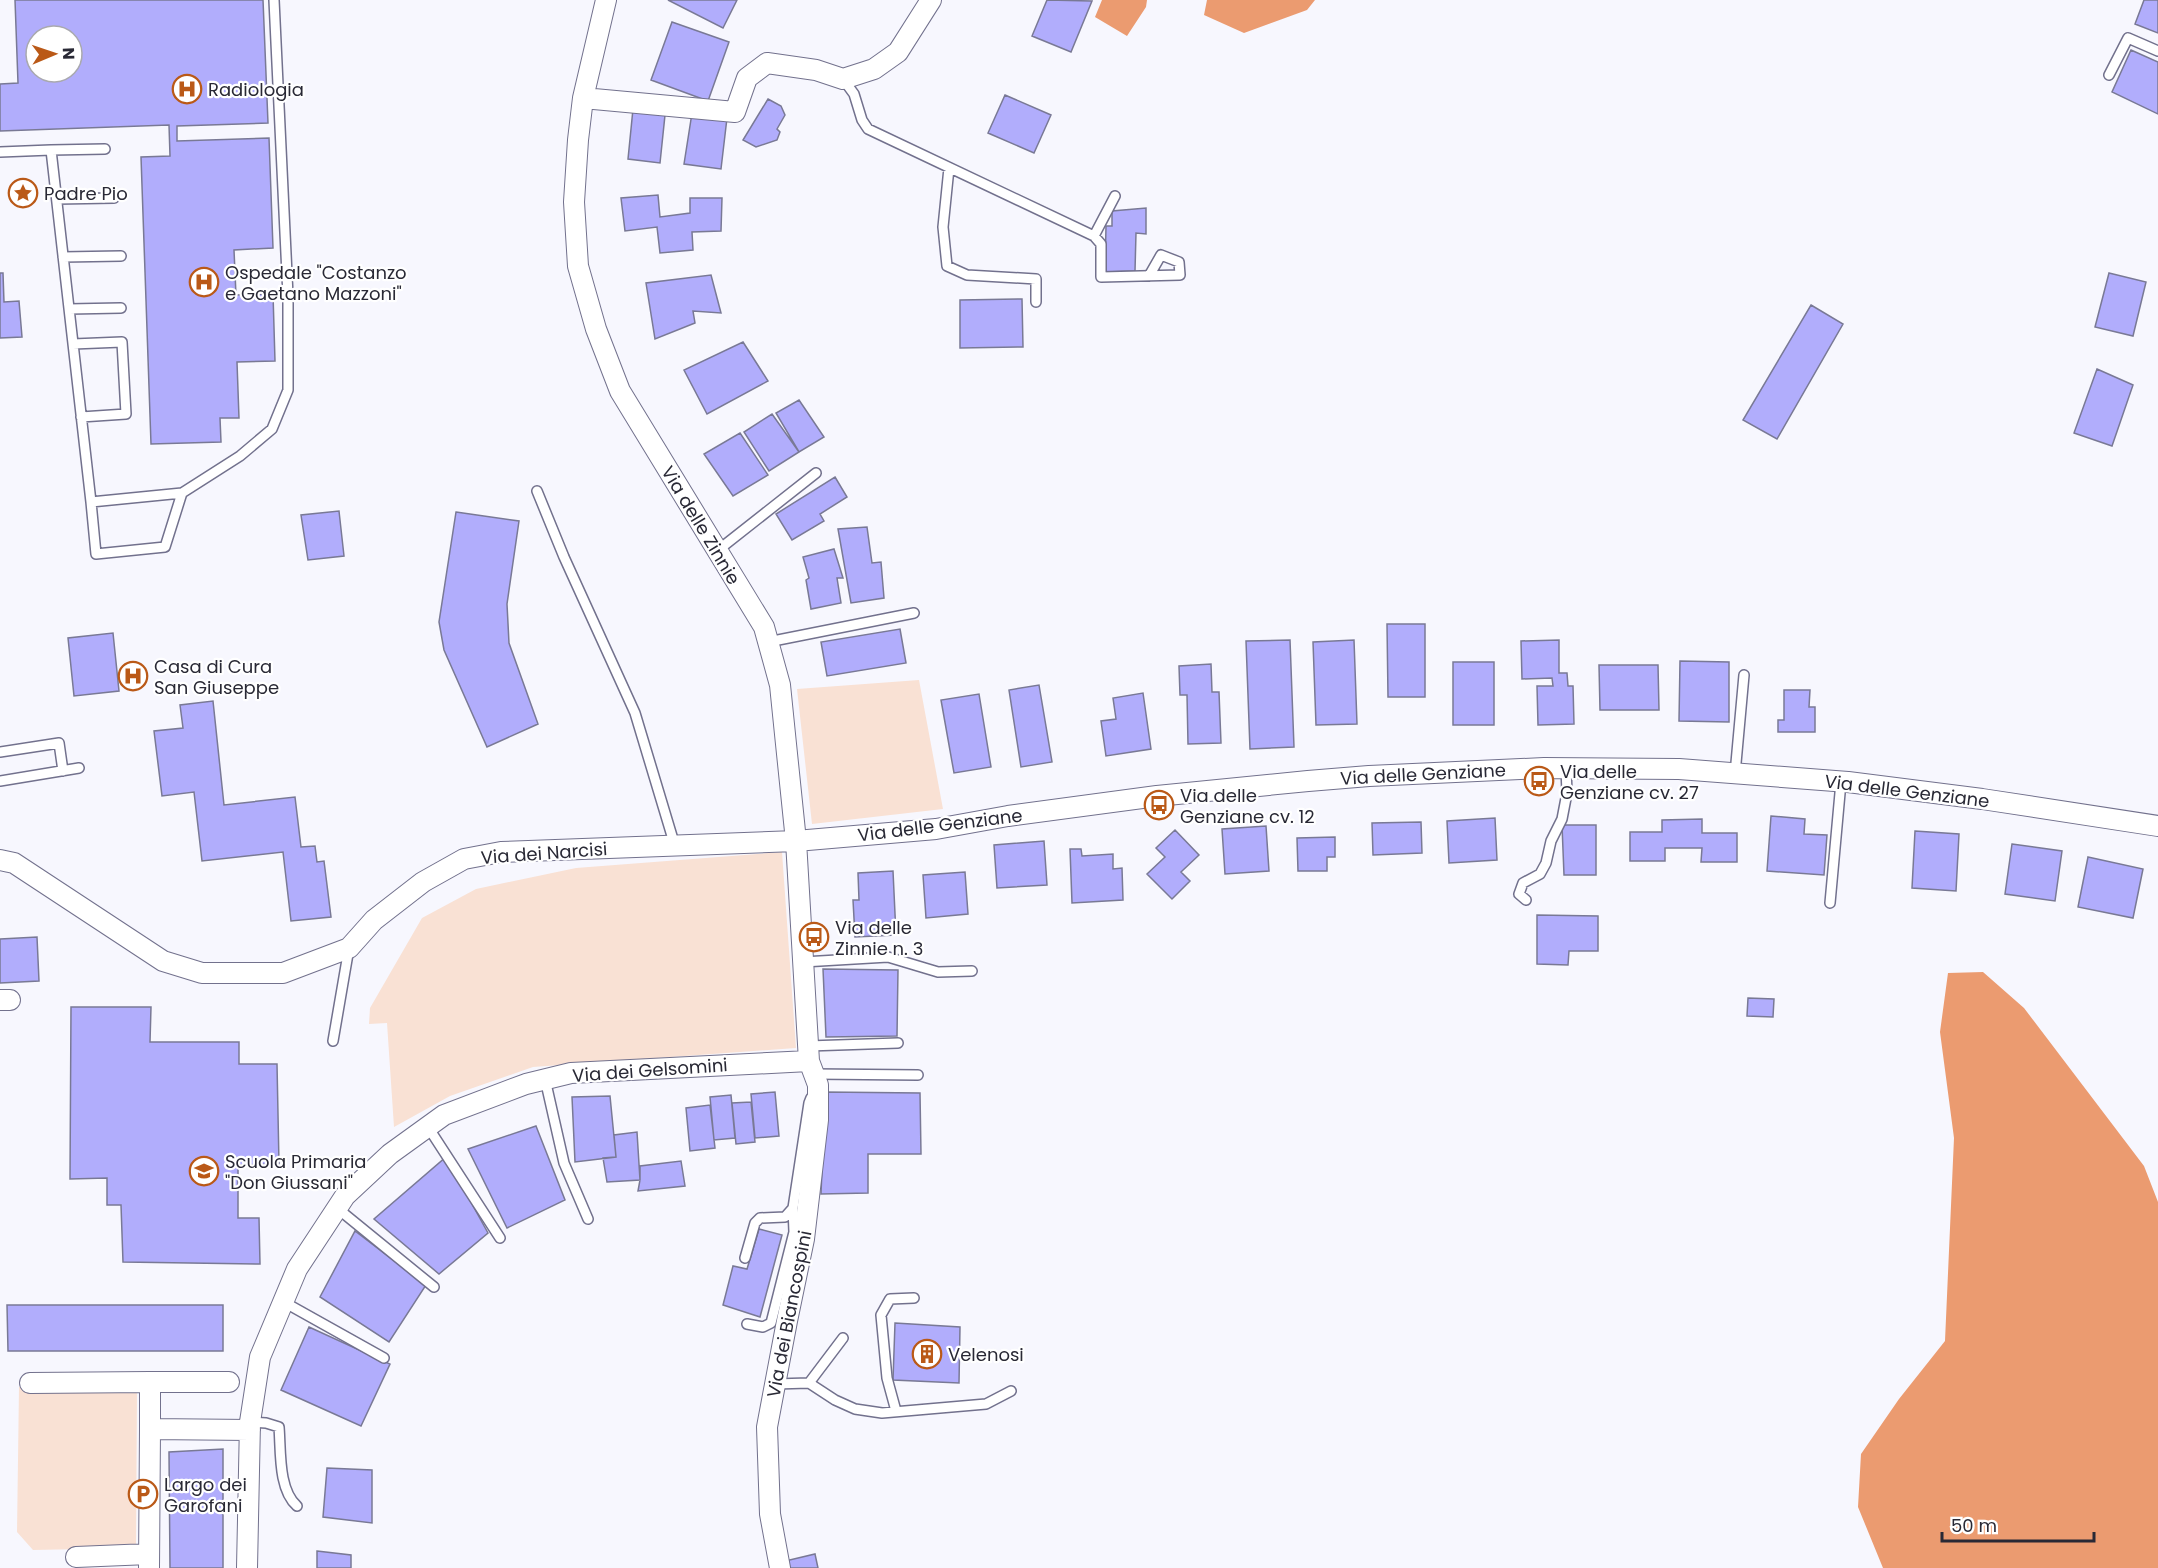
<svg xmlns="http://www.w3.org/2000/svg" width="2158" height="1568" font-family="Poppins,sans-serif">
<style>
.green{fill:#f9e1d4}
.forest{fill:#eb9b70}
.building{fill:#b1adfc;stroke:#797995;stroke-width:1.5;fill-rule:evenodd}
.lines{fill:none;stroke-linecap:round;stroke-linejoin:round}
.service-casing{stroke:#72718d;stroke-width:12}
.minor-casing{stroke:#72718d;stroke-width:22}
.service{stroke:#fff;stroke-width:9}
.minor{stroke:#fff;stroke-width:20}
.labels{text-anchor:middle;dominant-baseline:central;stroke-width:4.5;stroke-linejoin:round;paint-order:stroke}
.poi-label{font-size:18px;fill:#292935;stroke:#fff;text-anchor:start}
.street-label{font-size:18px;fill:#292935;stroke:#fff}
</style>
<rect width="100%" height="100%" fill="#f7f7fe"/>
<path class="green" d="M919,680L943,809L812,824L797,689Z
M782,852L796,1048L533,1067L450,1096L394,1127L387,1023L369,1024L370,1008L422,918L476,889L576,868Z
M19,1387H137L136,1548L33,1550L17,1532Z"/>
<path class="forest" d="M1102,0H1147L1146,7L1127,36L1095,17Z
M1207,0H1315L1307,10L1244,33L1204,15Z
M1983,972L2024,1008L2144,1166L2158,1202V1568H1883L1858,1507L1861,1454L1899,1399L1945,1341L1954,1138L1940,1032L1948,973Z"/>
<path class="building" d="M15,0H263L268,123L177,126V141L269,138L273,248L234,250L236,295L273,294L275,361L237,362L239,418H220L221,442L151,444L141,157L170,156L169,125L0,131V84L18,83ZM36,36H72V72H36Z
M668,0H737L723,28Z
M1047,0L1092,1L1071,52L1032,36Z
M2144,0H2158V33L2135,24Z
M672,22L729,42L708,101L651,80Z
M2131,50L2158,62V114L2112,92Z
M1005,95L1051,115L1034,153L988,133Z
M768,99L781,106L785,115L777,129L780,132L777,140L756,147L743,140Z
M633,109L665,115L660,163L628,159Z
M692,113L727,118L721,169L684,164Z
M658,195L660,217L690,213V198H722L721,231L692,232L693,250L660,253L657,227L625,231L621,198Z
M1146,208V234L1136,233L1135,271L1105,272L1106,226H1112V211Z
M0,273H3L4,302L19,301L22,337L0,338Z
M2109,273L2146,282L2133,336L2095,327Z
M711,275L721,313L693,311L695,323L655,339L646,283Z
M1022,299L1023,347L960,348V300Z
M1811,305L1843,324L1777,439L1743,420Z
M743,342L768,381L707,414L684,370Z
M2097,369L2133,385L2112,446L2074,433Z
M799,400L824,437L799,452L776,413Z
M772,414L799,452L769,471L744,432Z
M740,433L768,475L733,496L704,454Z
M835,477L847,497L820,514L824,521L792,540L776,514Z
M339,511L344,556L308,560L301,515Z
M456,512L519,521L507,604L509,643L538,724L487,747L444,650L439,622Z
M867,527L872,563L881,562L884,598L851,603L838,529Z
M834,549L843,578H837L841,603L811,609L806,580L809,578L803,557Z
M1387,624H1425V697H1388Z
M900,629L906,663L827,676L821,642Z
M113,633L119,691L74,696L68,638Z
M1290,640L1294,747L1250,749L1246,641Z
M1354,640L1357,724L1316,725L1313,642Z
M1559,640V673H1567L1568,686H1573L1574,724L1538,725L1537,686H1553L1552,678L1522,679L1521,641Z
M1680,661L1729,662V722L1679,721Z
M1453,662H1494V725H1453Z
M1211,664L1212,692H1219L1221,743L1188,744L1187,695H1180L1179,666Z
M1599,665H1658L1659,710H1600Z
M1039,685L1052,762L1021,767L1009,690Z
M1784,690H1810L1809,707H1815V732H1778V720H1784Z
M1143,693L1151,749L1106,756L1101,721L1116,719L1113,698Z
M979,694L991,767L954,773L941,700Z
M213,701L224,805L295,797L301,847L315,846L317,862L324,861L331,917L291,921L283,852L202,861L194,792L162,796L154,731L183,728L180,705Z
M1771,816L1805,819L1804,834L1827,835L1824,875L1767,871Z
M1495,818L1497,860L1449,863L1447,821Z
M1702,819V833H1737V862H1701L1702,848H1665V861H1630V832H1662V820Z
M1421,822L1422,853L1373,855L1372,823Z
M1562,825H1596V875H1564Z
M1266,826L1269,871L1225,874L1222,829Z
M1175,830L1199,855L1181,872L1190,881L1172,899L1147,874L1165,857L1156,848Z
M1915,831L1959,834L1956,891L1912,888Z
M1335,837V857H1327V871H1298L1297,838Z
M1044,841L1047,885L997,888L994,845Z
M2012,844L2062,851L2055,901L2005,894Z
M1070,849H1081L1082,856L1113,854V869L1122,868L1123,900L1072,903Z
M2088,857L2143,869L2133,918L2078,907Z
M893,871L896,935L855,937L853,900H859L858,873Z
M965,872L968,914L926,918L923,875Z
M1537,915L1598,916V951H1569L1568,965L1537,964Z
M37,937L39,981L0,983V939Z
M823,969L898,970L897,1036L826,1037Z
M1748,998L1774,999L1773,1017L1747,1016Z
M71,1007H151L150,1042H239V1064H277L279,1164L238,1165V1218H259L260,1264L123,1262L121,1205H107V1178L70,1179Z
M775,1092L779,1136L755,1138L751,1094Z
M825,1092L920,1093L921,1154H868V1193L821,1194Z
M731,1095L735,1138L714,1140L710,1097Z
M610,1096L616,1157L575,1162L572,1097Z
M751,1102L755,1142L736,1144L732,1103Z
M710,1105L715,1148L690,1151L686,1108Z
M536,1126L565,1200L507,1228L468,1149Z
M637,1132L640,1180L607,1182L603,1158L616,1157L614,1135Z
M446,1157L488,1233L439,1274L374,1219Z
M681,1161L685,1186L638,1191L640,1180V1166Z
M759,1229L782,1235L760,1317L723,1305L733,1266L747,1269Z
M355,1231L426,1285L389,1342L320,1297Z
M7,1305H223V1351H8Z
M895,1323L960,1327L959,1383L893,1380Z
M309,1327L390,1364L361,1426L281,1390Z
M223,1449V1568H170L169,1452Z
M327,1468L372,1470V1523L323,1517Z
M317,1551L351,1555V1568H317Z
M815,1554L818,1568H782L781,1562Z"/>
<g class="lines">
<g class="service-casing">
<path id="service" d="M2109,75L2128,38L2158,51
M843,79L854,94L862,120L868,129L1094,236L1101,244V277L1180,275L1179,262L1161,255L1149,276
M51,150L105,149
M0,152L51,150L91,502L182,493L240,456L272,429L288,390V296L274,0
M949,168L943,227L947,266L967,275L1036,279V302
M57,199L114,198
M1094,236L1115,196
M63,257L121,256
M69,309L121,308
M73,344L122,342L126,414L81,417
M537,491L564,557L635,713L675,846
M91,502L96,554L165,547L182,493
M717,551L816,473
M768,642L914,613
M0,752L59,743L63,771
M1735,774L1744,675
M0,781L79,768
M1526,900L1519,894L1523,883L1540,874L1546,863L1551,841L1562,819L1567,793L1566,768
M1830,903L1841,782
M803,962L888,957L938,972L972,971
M333,1041L349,948
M808,1046L898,1043
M814,1074L918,1075
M545,1079L564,1163L588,1219
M428,1127L500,1238
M337,1208L434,1287
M745,1258L755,1223L760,1218L785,1217L793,1208
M282,1301L384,1358
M747,1324L763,1327L771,1323L794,1232L793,1208L809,1103L811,1098
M809,1383L843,1338
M775,1384L809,1383L835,1400L855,1409L882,1413L986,1404L1011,1391
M896,1411L887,1378L881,1315L890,1299L914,1298
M250,1422L266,1423L279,1427C281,1451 278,1489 297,1506"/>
</g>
<g class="minor-casing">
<path id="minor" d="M606,0L583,98L578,140L574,202L578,266L596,329L620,391L764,627L780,685L786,744L796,841L809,1061L818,1085V1120L804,1239L787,1321L767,1427L770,1514L780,1568
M583,98L735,112L747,78L767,63L816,70L843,79L874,69L898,52L931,0
M0,860L14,863L163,961L202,973H283L349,948L374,920L423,882L464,859L501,852L796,841L936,829L1008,816L1157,796L1308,781L1369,776L1544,768L1679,769L1848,782L1982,799L2158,826
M0,1000H10
M30,1383L150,1382
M150,1429V1382H229
M76,1557L149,1554
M149,1568L150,1429L250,1430
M247,1568L250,1422L260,1357L297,1269L345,1196L390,1154L444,1115L526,1084L571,1073L809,1061"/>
</g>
<use href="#service" class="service"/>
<use href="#minor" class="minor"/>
</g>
<defs>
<g id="hospital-ring" transform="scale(1.5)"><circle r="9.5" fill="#fff" stroke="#ba5917" stroke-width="1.5"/><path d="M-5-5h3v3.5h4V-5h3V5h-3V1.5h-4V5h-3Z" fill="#ba5917"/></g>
<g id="sight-ring" transform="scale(1.5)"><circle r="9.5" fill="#fff" stroke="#ba5917" stroke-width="1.5"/><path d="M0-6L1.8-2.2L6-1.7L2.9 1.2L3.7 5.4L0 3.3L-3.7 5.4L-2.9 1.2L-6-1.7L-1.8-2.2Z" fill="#ba5917"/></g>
<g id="bus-ring" transform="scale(1.5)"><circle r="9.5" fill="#fff" stroke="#ba5917" stroke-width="1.5"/><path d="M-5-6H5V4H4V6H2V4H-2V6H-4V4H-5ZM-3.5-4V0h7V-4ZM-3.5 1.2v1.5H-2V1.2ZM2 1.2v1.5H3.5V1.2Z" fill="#ba5917"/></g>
<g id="school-ring" transform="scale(1.5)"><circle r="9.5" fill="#fff" stroke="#ba5917" stroke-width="1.5"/><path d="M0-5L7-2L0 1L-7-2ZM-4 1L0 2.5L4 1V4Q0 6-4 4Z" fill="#ba5917"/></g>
<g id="building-ring" transform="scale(1.5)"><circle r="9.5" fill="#fff" stroke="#ba5917" stroke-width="1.5"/><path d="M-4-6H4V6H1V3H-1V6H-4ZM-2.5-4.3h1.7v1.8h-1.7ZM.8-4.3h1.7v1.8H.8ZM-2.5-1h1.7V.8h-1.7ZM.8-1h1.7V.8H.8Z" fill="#ba5917"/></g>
<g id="parking-ring" transform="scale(1.5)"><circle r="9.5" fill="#fff" stroke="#ba5917" stroke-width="1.5"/><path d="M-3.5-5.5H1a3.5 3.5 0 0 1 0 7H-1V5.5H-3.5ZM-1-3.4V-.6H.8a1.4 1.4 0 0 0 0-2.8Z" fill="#ba5917"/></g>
</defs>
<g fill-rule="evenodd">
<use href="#hospital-ring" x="187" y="89"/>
<use href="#sight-ring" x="23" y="193"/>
<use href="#hospital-ring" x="204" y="282"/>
<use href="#hospital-ring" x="133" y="676"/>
<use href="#bus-ring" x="1539" y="781"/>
<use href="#bus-ring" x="1159" y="805"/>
<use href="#bus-ring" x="814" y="937"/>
<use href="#school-ring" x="204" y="1171"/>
<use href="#building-ring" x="927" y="1354"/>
<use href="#parking-ring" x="143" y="1494"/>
</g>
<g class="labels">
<g class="poi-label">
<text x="208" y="89">Radiologia</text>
<text x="44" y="193">Padre Pio</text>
<text x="225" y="272">Ospedale "Costanzo<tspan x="225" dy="21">e Gaetano Mazzoni"</tspan></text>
<text x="154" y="666">Casa di Cura<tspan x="154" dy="21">San Giuseppe</tspan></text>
<text x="1560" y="771">Via delle<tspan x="1560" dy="21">Genziane cv. 27</tspan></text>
<text x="1180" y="795">Via delle<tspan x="1180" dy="21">Genziane cv. 12</tspan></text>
<text x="835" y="927">Via delle<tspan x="835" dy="21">Zinnie n. 3</tspan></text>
<text x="225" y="1161">Scuola Primaria<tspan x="225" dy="21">"Don Giussani"</tspan></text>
<text x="948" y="1354">Velenosi</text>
<text x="164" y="1484">Largo dei<tspan x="164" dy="21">Garofani</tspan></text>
</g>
<g class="street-label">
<text transform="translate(701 525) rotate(59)">Via delle Zinnie</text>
<text transform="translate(1423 774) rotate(-3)">Via delle Genziane</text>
<text transform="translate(1907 791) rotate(7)">Via delle Genziane</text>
<text transform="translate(940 825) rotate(-7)">Via delle Genziane</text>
<text transform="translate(544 853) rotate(-4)">Via dei Narcisi</text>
<text transform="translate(650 1070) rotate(-4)">Via dei Gelsomini</text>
<text transform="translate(789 1314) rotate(-79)">Via dei Biancospini</text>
</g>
</g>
<g transform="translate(54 54) rotate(88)"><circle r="28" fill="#ffffff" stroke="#a9a9ae" stroke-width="1.5"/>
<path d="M0-4.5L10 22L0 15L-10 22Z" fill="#ba5917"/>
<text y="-9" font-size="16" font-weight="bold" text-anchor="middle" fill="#292935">N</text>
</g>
<path d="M1942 1532v9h152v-9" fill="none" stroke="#292935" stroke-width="3"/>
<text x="1951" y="1532" font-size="18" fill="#292935" stroke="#ffffff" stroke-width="4.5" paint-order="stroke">50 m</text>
</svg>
